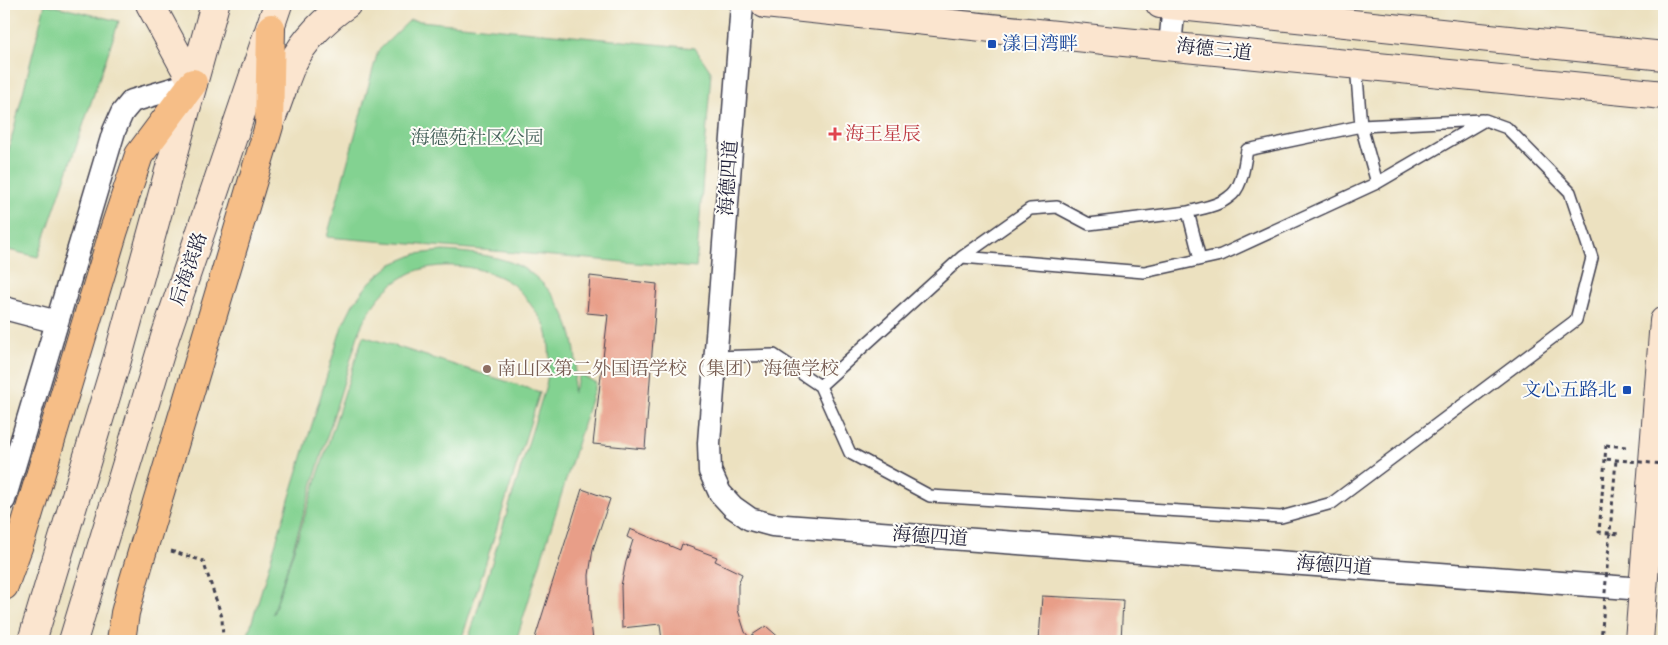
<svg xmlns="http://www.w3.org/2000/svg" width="1668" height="645" font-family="'IM FELL DW Pica','Noto Serif SC',serif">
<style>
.green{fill:#83d291;stroke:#527a66}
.building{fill:#e89e88}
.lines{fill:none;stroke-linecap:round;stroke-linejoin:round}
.lane-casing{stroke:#403f4f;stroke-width:14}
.street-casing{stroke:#403f4f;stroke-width:25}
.secondary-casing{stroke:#403f4f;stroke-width:30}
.primary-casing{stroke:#403f4f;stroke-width:30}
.path{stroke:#403f4f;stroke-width:3;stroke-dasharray:4 4;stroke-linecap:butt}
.lane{stroke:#fff;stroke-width:11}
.street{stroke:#fff;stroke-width:22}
.secondary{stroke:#fbe5cf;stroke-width:28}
.primary{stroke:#f6be87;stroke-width:28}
.path-bridge{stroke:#403f4f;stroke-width:3;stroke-dasharray:4 4;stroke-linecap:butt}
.transit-dot{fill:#1a4fb4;stroke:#fdfcf7;stroke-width:2}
.health-dot{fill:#e0444e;stroke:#fdfcf7;stroke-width:2}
.education-dot{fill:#8d6e63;stroke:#fdfcf7;stroke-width:2}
.labels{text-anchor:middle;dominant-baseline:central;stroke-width:4;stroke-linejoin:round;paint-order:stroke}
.transit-label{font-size:19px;fill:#164399;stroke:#fdfcf7;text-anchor:start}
.street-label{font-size:19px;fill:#22223b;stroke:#fdfcf7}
.health-label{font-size:19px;fill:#be3a42;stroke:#fdfcf7;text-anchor:start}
.park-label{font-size:19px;fill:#446059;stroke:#fdfcf7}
.education-label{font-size:19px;fill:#785e54;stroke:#fdfcf7;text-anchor:start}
</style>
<rect width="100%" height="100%" fill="#fdfcf7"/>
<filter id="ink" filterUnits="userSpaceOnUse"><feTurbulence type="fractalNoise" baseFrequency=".02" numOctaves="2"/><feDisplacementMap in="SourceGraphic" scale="10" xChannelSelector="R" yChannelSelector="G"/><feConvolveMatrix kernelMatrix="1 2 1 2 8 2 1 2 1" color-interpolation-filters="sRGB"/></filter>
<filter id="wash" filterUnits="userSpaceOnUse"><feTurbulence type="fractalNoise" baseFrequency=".0096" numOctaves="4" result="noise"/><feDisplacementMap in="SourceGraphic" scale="20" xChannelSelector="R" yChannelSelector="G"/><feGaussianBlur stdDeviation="1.12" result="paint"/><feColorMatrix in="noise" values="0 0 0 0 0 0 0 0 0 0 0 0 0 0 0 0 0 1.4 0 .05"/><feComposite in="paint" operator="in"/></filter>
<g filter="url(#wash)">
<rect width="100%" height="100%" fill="#ece1c0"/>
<path class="green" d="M45,4L119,21L38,257L4,249V169Z
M410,20L695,48L711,72L696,268L327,237L378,51Z
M443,251C464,252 484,254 504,260C549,273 576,322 576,366C575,375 573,384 573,393L580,374L596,383L516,641H468L546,385C550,366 551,347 546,329C544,322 538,315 534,309C528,301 520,290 512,284C485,265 436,259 407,275C385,286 370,307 360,329L273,614L363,336L540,392L461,641H278L266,638L264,641H246L342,326L353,304L370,282L392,264L416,254Z"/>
<g id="blocks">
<path class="building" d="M4,4H9L4,22Z
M590,276L657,284L645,449L593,444L608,315L587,313Z
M582,489L610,499L593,549L589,575L590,613L593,641H534Z
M630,529L680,550L682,544L717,557L715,561L742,574L738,585V610L745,632L752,641H701L699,638L662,641L660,624L622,628L621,586L626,562L633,540L627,537Z
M1042,596L1123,600L1121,641H1039Z
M766,626L783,641H754L756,640L752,635Z"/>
</g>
</g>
<g filter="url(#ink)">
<use href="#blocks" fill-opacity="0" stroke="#403f4f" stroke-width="1"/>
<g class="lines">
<g class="lane-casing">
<path id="lane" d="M1188,212C1201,208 1219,206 1229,197C1243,188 1244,164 1247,150L1361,126L1482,120
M962,257L1030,209L1057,207L1089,224L1188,212L1200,259
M715,357L774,355L820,386L962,257L1144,272L1221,255L1377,183L1361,126L1356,65
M820,386L850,453L930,496L1281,517L1332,503L1576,320L1592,258L1570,192L1507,128L1485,120L1377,183"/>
</g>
<g class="street-casing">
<path id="street" d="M742,4L709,443L710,471L720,493L733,507L750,519L772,525L1643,589
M1170,46L1174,4
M4,308L57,322
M4,500L114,131L122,113L132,101L193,83"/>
</g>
<g class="secondary-casing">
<path id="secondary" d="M150,4L193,83
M765,4L1114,41L1664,95
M1160,4L1664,56
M270,122C278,103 284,82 292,64C304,40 326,18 347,4
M32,641L117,360L215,4
M73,641L165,337L278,4
M1639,641L1664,321"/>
</g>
<g class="primary-casing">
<path id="primary" d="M4,586L22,536L114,230L139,155L193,83
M121,641L125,613L133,583L269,126L271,28"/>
</g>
<path class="path" d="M1606,445L1626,447
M1605,459L1599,532L1619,534
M171,551L203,561L222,617L223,641"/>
<use href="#lane" class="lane"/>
<use href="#street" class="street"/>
<use href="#secondary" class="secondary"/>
<use href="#primary" class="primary"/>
<path class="path-bridge" d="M1606,445L1605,459L1664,464
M1601,641L1616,460"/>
</g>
</g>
<g class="transit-dot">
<rect x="987" y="39" width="10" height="10" rx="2.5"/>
<rect x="1622" y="385" width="10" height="10" rx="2.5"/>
</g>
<path class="health-dot" d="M832.5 126.5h5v5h5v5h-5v5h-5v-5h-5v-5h5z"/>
<circle class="education-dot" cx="487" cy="369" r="5"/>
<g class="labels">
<g class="transit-label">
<text x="1002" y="44">漾日湾畔</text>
<text x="1617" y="390" text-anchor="end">文心五路北</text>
</g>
<g class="street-label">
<text transform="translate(1214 50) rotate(6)">海德三道</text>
<text transform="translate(729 178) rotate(-86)">海德四道</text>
<text transform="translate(189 269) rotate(-71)">后海滨路</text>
<text transform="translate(930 537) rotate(4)">海德四道</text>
<text transform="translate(1334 566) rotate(4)">海德四道</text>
</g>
<g class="health-label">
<text x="845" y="134">海王星辰</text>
</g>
<g class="park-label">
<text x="477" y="138">海德苑社区公园</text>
</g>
<g class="education-label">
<text x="497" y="369">南山区第二外国语学校（集团）海德学校</text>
</g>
</g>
<rect width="1668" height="645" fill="none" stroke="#fdfcf7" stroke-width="20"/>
</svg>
